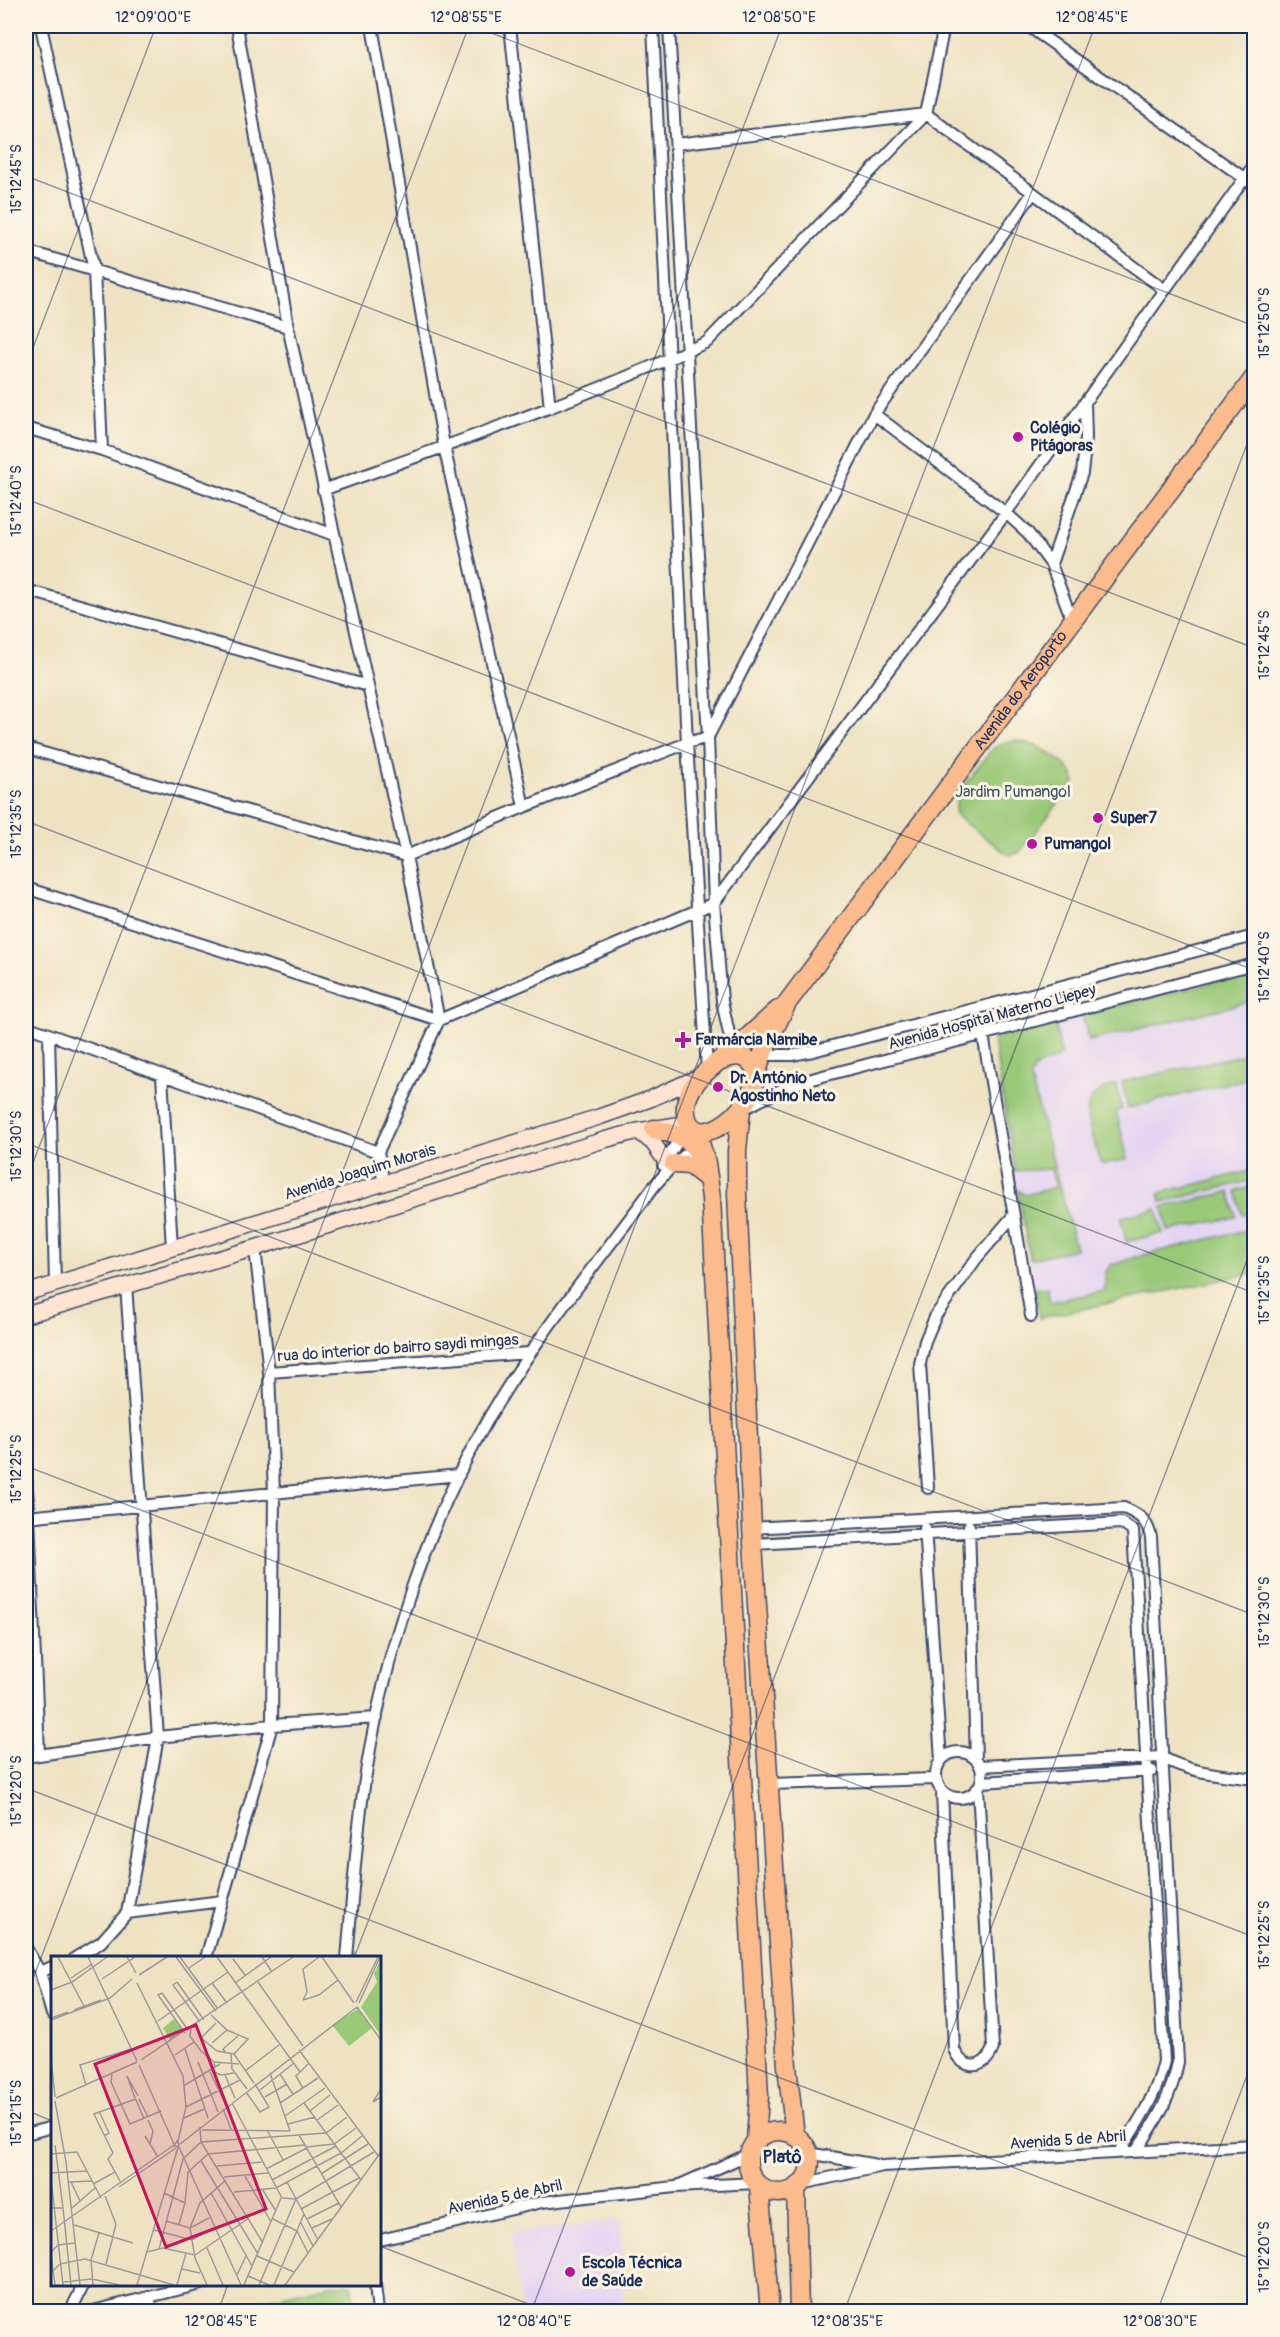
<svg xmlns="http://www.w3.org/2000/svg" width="1280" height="2337" font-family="Pangolin,sans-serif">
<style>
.built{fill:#e4d3f2}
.green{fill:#99c877;stroke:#5a7c6a;stroke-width:1.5}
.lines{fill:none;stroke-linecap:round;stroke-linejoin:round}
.street-casing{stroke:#3b4a6d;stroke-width:14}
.secondary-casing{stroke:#3b4a6d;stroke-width:18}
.primary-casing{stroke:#3b4a6d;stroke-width:21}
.street{stroke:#fff;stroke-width:10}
.secondary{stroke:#fde4d1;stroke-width:15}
.primary{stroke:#fbbb8c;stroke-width:18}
.ticks{fill:none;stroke:#1b2f5e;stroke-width:1.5;stroke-opacity:0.45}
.poi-dot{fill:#b5179e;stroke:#fcf5e5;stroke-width:2}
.labels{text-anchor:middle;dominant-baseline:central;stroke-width:6;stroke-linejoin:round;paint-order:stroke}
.poi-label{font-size:16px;font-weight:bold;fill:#1b2f5e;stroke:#fcf5e5;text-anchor:start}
.street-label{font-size:16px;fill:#1b2f5e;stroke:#fcf5e5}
.park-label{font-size:16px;fill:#3a5564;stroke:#fcf5e5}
.neighbourhood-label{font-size:18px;font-weight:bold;fill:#1b2f5e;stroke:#fcf5e5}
.inset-road{fill:none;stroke:#9a9a9a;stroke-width:1.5}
.view{fill:#c2185b;fill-opacity:0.15;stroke:#c2185b;stroke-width:3}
.inset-edge{fill:none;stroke:#1b2f5e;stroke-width:3}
.neatline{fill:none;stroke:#1b2f5e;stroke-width:2}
.ticks-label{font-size:15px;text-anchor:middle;fill:#1b2f5e}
</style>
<rect width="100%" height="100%" fill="#fcf5e5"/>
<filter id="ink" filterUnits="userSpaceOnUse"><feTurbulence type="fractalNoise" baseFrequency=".0167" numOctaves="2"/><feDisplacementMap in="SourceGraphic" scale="12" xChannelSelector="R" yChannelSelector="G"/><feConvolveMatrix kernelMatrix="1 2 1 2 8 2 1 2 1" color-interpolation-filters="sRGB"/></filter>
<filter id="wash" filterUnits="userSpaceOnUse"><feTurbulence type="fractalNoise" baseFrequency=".008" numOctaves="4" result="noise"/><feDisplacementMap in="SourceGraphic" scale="24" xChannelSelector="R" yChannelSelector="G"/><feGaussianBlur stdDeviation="1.35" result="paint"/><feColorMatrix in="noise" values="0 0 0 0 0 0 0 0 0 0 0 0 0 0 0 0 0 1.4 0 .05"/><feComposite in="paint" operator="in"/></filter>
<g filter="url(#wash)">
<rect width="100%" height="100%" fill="#eee2c2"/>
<path class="built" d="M1254,973V1273L1039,1318L1018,1190L1014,1179L993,1038Z
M621,2220L624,2311H522L511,2233Z"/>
<path class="green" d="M1017,741C1036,743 1071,762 1075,782L1019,853L1011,855L1004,852L958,817L955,811L958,793L993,748L1005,742Z
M1254,973V1001L1089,1041L1082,1014Z
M1055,1022L1061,1054C1052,1066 1032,1060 1031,1079L1076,1249L1030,1259L1018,1190L1025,1195L1056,1187L1051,1169L1015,1171L993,1038Z
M1254,1052V1077L1128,1108L1122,1082Z
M1116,1084L1122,1109L1116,1111L1128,1159L1104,1164L1100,1162C1091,1129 1070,1096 1116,1084Z
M1254,1170V1180L1161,1202L1159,1193Z
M1254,1186V1212L1242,1215L1236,1191Z
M1230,1192L1236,1217L1168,1231L1163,1207Z
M1157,1209L1163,1233L1126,1242L1121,1217Z
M1254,1228V1273L1039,1318L1035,1289L1047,1287L1050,1302L1105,1291V1273L1111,1265L1143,1255Z
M329,2285H352L354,2311H218Z"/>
</g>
<g filter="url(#ink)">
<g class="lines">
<g class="street-casing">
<path id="street" d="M41,26L94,270L102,450
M237,26L288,327L406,856L439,1020L378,1152L384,1183
M372,26L444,446L524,807
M510,26L550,408
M653,26L687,743L707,1070
M669,26L708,737L714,903L722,1001L733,1052
M1028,26L1254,185
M676,144L926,114L1165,290
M26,251L288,327
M874,414L1033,193
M26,428L102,450L334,535
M323,490C452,444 582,399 707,342L926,114L944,26
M1051,564L1082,473L1086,438L1085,403
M26,590L368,686
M26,748L406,856L524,807L687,743L708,737L874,414L1006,513L1028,533L1051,564L1072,620
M26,888L439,1020L714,903L1006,513L1254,165
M1064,986L1070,1012
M26,1026L378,1152
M49,1034L55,1284
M983,1035L1031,1316
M760,1055H792L813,1051L1254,936
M162,1075L172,1248
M745,1108L789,1086L819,1077L1254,964
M663,1165L683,1133
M126,1285L158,1737L127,1913
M269,1372L529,1353
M26,1476L29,1517L39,1754
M928,1488L920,1364L925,1341L936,1315L976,1259L1013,1216
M26,1517L459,1475
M969,1526L976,1759
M752,1528L1124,1508C1140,1515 1147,1520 1151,1537L1178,2062C1172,2095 1156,2122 1137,2150
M925,1528L941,1760
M753,1544L1121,1523L1133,1531L1164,2061C1157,2095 1138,2123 1119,2152
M936 1775a23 23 0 1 1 46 0a23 23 0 1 1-46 0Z
M26,1757L158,1737L272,1725L377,1718
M980,1766L1162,1757C1189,1773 1224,1775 1254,1779
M981,1782L1152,1771
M768,1784L935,1779
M942,1792L954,2049C962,2071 985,2071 993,2048L978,1788
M26,1948L40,1972L52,2014
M75,1958L101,1942L127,1913L222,1901
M206,1958L272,1725L274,1493L269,1372L255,1248
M347,1958C351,1914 354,1870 359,1826C374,1684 419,1537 491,1414C539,1333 599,1260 655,1185L674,1164L698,1145
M40,1972L52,1967
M26,2134L52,2127
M808,2153L877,2165
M801,2184L883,2166L1254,2145
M680,2185L749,2154
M380,2240L542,2202L675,2187L756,2183
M375,2284L378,2312
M149,2297L152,2312
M70,2312L84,2284
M89,2312L201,2284"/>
</g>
<g class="secondary-casing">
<path id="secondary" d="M638,1131L653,1143L665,1160
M26,1293L599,1117L650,1099L701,1076
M26,1315L255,1248L604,1140L638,1131L690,1123"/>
</g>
<g class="primary-casing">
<g id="primary">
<path d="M719,1061C734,1055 746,1052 755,1068C762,1107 693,1159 686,1114C682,1085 714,1065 733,1050C749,1037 763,1023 778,1010"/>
<path id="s1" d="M756,1074L764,1050L787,1003L1254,378"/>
<path d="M741,1110L737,1151V1193L752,1528L787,2066L795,2136"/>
<path d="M654,1129C678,1135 688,1136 702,1157"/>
<path d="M696,1129L706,1163L711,1198L759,2096L756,2141"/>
<path d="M674,1164L690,1165L708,1179"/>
<circle cx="779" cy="2162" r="31"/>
<path d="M759,2186L770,2312"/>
<path d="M796,2188L799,2312"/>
</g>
</g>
<use href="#street" class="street"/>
<use href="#secondary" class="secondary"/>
<use href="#primary" class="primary"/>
</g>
</g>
<path class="ticks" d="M473,26L1254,326M26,176L1254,648M26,366L156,26M26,499L1254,970M26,821L1254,1293M26,1143L1254,1615M26,1181L469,26M26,1466L1254,1937M26,1788L1254,2260M354,1958L1095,26M26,1997L782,26M26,2110L52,2121M380,2246L549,2312M218,2312L228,2284M531,2312L1254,426M844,2312L1254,1242M1157,2312L1254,2057"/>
<g class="poi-dot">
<circle cx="1018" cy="437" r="6"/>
<circle cx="1098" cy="818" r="6"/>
<circle cx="1032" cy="844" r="6"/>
<path d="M680 1031h6v6h6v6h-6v6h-6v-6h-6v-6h6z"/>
<circle cx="718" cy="1087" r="6"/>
<circle cx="570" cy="2272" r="6"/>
</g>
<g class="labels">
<g class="poi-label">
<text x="1030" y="428">Colégio<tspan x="1030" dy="18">Pitágoras</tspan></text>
<text x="1110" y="818">Super7</text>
<text x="1044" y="844">Pumangol</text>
<text x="695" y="1040">Farmárcia Namibe</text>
<text x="730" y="1078">Dr. António<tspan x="730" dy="18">Agostinho Neto</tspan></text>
<text x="582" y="2263">Escola Técnica<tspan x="582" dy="18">de Saúde</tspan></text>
</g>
<g class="street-label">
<text stroke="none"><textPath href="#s1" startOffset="468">Avenida do Aeroporto</textPath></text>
<text transform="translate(992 1017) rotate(-15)">Avenida Hospital Materno Liepey</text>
<text transform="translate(360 1172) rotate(-17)">Avenida Joaquim Morais</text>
<text transform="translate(398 1348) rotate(-4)">rua do interior do bairro saydi mingas</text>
<text transform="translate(1068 2140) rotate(-4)">Avenida 5 de Abril</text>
<text transform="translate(505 2197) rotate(-12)">Avenida 5 de Abril</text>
</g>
<g class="park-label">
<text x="1013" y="792">Jardim Pumangol</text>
</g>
<g class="neighbourhood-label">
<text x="782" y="2157">Platô</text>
</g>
</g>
<g transform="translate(51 1956)">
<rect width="330" height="330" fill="#eee2c2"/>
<path d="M330,3V80L310,51L326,26L323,18ZM307,53L321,72L298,90L281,69ZM123,63L132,75L119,84L112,72Z" fill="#99c877"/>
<path class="inset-road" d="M7,1L34,52M37,1L86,105M76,1L85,17M125,1L165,55M129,1L167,53M166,1L249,116M211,1L221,16M271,1L303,47M182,3L194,19M138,12L154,1M88,19L116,1M20,22L41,8M51,23L84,1M126,26L122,29L149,66M126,26L153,64M207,26L252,90M86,27L132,120L135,151L127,185M161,27L176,47M184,27L220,1M0,34L21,26L56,1M111,37L107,39L134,77M111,37L137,74M252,44L256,36L252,13L268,1M252,44L268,39L287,24M305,46L327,1M308,47L329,1M306,51L330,84M23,54L50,44M160,59L176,74L197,83L183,98M0,62L17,56M0,64L59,42L81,23M107,65L177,16M165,67L150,82L166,95L183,98M140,73L139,80L150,95L163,106M161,87L176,74M134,93L157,162M248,94L328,201M175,97L172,93L187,80M180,98L181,113L196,133M183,98L203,127M124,99L143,86M0,102L4,141M90,104L242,1M147,106L167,156M88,109L123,188M164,111L163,106L188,108M161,115L170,119L183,117M194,115L228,89M159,116L175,149M219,117L239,175M61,118L60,126L79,168L110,155M229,118L242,138M174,119L184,142M35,129L29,109L80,93M134,129L169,108M252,132L245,120L257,108M330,133L322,146L330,141M209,134L243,107M195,136L209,156L218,151L204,128M214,141L236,128M5,142L86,106M84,142L76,120L87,140M88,143L97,161M85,144L93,163M4,145L15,206L29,329M181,147L231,242M229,147L267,122M253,147L310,224M135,151L189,124M172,153L180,173M48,155L58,177L53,180M259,155L279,139M234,160L274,132M133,162L153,153M97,164L102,175L99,188M266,164L287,149M237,168L264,161M149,171L150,186L212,287M151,174L239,175M216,174L232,204M248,179L255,191L283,188L305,172M94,180L107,201M129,188L306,51M128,191L190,329M255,191L290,251M0,198L26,196L50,242M150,205L207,298M166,210L211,206M215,213L256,192M64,216L57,203L62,197L43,158L85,143M0,217L36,215M270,218L317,188M194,220L220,266M173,221L217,217M0,223L12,329M221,224L285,190M17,226L41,225M20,226L29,245M236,226L267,284M42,228L64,216L70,227M68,231L125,192M211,233L225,255M183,236L225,232L290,197L311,180M113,237L134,247L137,216L157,198L254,189M160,237L201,310M54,240L65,268L55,308M231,242L245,243L323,196M0,252H12L4,189M12,252L20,329M21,252L44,232M250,253L308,222M222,263L246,275L257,297M256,263L288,247M115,265L139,272L158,262M250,267L262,290M128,268L134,247M23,269L82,287M261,272L281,263M103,274L141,284L162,272M0,275L123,189M156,292L172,329M108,293L132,203L150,186L275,177L296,161M0,296L7,289L24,287M96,296L112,292L144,299L198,262M0,299L4,329M206,300L243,316M131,313L149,317M0,317L9,308L34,303L123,329M186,319L195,300M197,320L218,329M12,326L41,323L68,329M42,329L40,304L48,277M86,329L128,188L126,185L123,190L127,191M126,329L135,297M156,329L144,302L139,272L149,247L175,224M193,329L230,242M208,329L245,243M223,329L253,258M234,329L330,196"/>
<path class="view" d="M145,69L215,253L115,291L44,108Z"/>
<rect width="330" height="330" class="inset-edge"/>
</g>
<rect width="1280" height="2337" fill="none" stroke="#fcf5e5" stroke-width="66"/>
<rect x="33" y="33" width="1214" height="2271" class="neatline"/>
<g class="ticks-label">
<text x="153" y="22">12°09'00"E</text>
<text x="466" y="22">12°08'55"E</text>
<text x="779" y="22">12°08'50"E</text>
<text x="1092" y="22">12°08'45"E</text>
<text transform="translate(16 179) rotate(-90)" y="5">15°12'45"S</text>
<text transform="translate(1264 323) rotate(-90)" y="5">15°12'50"S</text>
<text transform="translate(16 501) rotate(-90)" y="5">15°12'40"S</text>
<text transform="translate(1264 645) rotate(-90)" y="5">15°12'45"S</text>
<text transform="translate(16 824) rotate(-90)" y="5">15°12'35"S</text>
<text transform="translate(1264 967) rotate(-90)" y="5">15°12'40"S</text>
<text transform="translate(16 1146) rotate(-90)" y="5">15°12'30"S</text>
<text transform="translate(1264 1290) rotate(-90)" y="5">15°12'35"S</text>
<text transform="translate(16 1469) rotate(-90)" y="5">15°12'25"S</text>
<text transform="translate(1264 1612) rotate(-90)" y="5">15°12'30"S</text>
<text transform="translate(16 1791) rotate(-90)" y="5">15°12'20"S</text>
<text transform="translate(1264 1935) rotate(-90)" y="5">15°12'25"S</text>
<text transform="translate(16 2113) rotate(-90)" y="5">15°12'15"S</text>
<text transform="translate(1264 2257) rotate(-90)" y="5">15°12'20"S</text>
<text x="221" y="2326">12°08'45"E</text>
<text x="534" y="2326">12°08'40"E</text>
<text x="847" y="2326">12°08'35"E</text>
<text x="1160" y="2326">12°08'30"E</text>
</g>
</svg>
